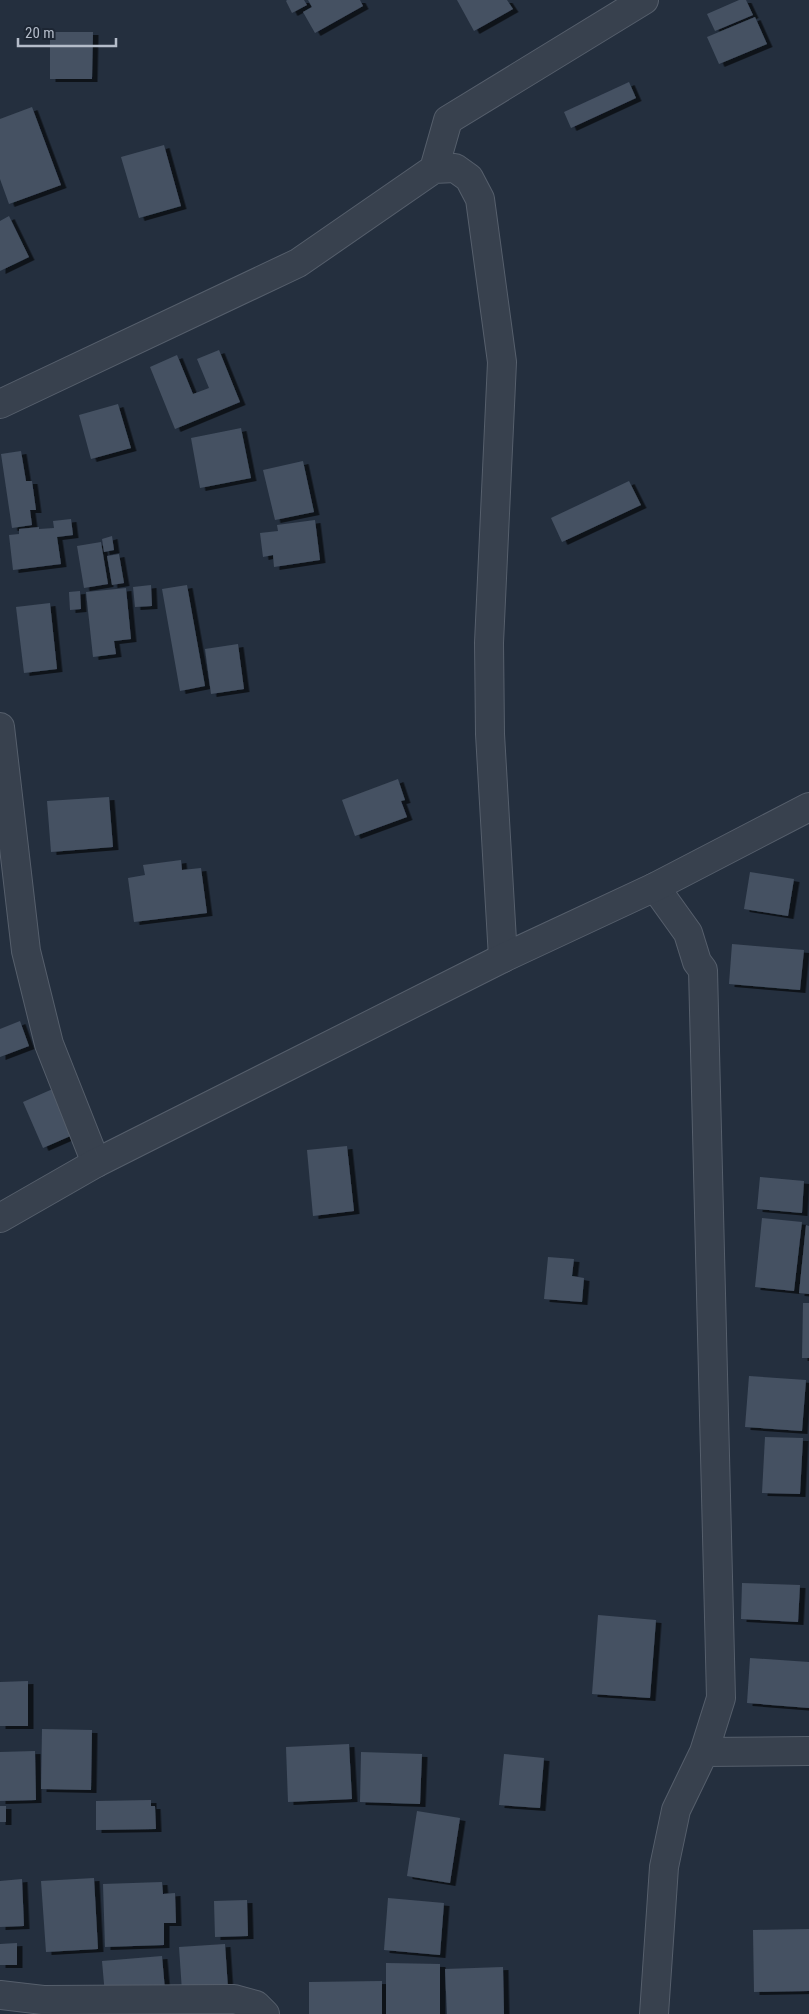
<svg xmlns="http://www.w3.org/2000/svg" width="809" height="2014" font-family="'Roboto Condensed',sans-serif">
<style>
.building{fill:#455162;filter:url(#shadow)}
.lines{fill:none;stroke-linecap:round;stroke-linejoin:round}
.minor-casing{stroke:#565f6c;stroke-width:30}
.tertiary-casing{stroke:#565f6c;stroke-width:30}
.minor{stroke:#38414e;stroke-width:28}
.tertiary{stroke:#38414e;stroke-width:28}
</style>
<defs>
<filter id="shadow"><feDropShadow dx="5.5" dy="3" stdDeviation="0" flood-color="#0009"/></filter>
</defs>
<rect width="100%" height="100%" fill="#242f3e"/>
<path class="building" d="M287,0H304L307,5L292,13L286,1Z
M308,0H360L363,6L315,33L303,12L312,7Z
M457,0H507L513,9L474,31Z
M739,0H746L753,15L715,31L707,14Z
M755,17L767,44L719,64L707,37Z
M50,32H93L92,79H50Z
M629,82L636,98L571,128L564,112Z
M32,107L61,185L9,204L0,179V119Z
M164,145L181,206L139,218L121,157Z
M9,216L29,257L0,271V221Z
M219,350L240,402L175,429L150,367L177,355L193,394L209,388L197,359Z
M118,404L131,448L91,459L79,415Z
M241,428L251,478L200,488L191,438Z
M21,451L26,481H32L36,510H30L32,525L12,528L1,454Z
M303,461L314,512L275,520L263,470Z
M629,481L641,505L562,542L551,518Z
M71,519L73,535L57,537L61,564L13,570L9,535L19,534V529L39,527V529L54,528L53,521Z
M315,520L320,560L274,567L273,555L263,557L260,533L278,531L277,525Z
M112,536L114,550L104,552L102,539Z
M101,542L108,584L84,588L77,546Z
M119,554L124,583L112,585L107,556Z
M151,585L152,606L135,607L133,587Z
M187,585L205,686L180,691L162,589Z
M126,588L131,639L114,641L116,654L93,657L86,592Z
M80,591L81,609L70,610L69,592Z
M50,603L57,669L24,673L16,607Z
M238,644L244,689L211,694L205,649Z
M398,779L405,800L401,801L407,817L355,836L342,800Z
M109,797L113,847L51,852L47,801Z
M181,860L182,870L201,868L207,913L134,922L128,878L145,875L143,865Z
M750,872L794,879L788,916L744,909Z
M732,944L804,950L800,990L729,984Z
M20,1021L29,1046L0,1057V1029Z
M55,1088L75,1134L43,1148L23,1102Z
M347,1146L354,1211L313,1216L307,1150Z
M760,1177L804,1181L802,1213L757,1209Z
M762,1218L802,1222L794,1291L755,1287Z
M806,1225L809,1226V1294L799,1293Z
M548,1257L574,1259L572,1276L584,1278L582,1302L544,1299Z
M803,1303H809V1358H802Z
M749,1376L806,1380L802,1431L745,1427Z
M765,1437L803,1438L800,1494L762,1493Z
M742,1583L800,1585L798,1622L741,1619Z
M598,1615L656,1620L650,1698L592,1694Z
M750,1658L809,1662V1708L747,1703Z
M28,1681V1726H0V1682Z
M42,1729L92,1730L91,1790L41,1789Z
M349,1744L352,1799L288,1802L286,1747Z
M35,1751L36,1800L0,1801V1752Z
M361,1752L422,1754L420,1804L360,1802Z
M504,1754L544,1758L540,1808L499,1805Z
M151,1800V1806H155L156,1829L96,1830V1801Z
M0,1806H6V1822H0Z
M417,1811L460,1818L450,1883L407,1876Z
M94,1878L98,1949L46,1952L41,1881Z
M22,1879L24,1926L0,1927V1881Z
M162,1882L163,1894L175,1893L176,1923H164V1945L105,1947L103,1884Z
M388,1898L444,1903L440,1955L384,1950Z
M247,1900L248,1936L215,1937L214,1901Z
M809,1929V1991L754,1992L753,1930Z
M17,1943V1965H0V1944Z
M225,1944L228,1988L182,1991L179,1947Z
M162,1956L165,1990L105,1995L102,1961Z
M386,1963L440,1964V2014H386Z
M503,1967L504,2014H447L445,1969Z
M382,1981V2014H309V1982Z"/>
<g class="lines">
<g class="minor-casing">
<path id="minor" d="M434,169L448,120L644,0
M0,404L298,263L434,169L455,168L469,178L480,199L502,362L489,643L490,734L503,958
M0,727L26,951L49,1044L96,1163
M704,1752L809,1751
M0,1995L43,2000L234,1999L256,2005L265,2014
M654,2014L664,1867L676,1810L704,1752L721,1698L703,970L697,962L688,933L655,887"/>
</g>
<g class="tertiary-casing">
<path id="tertiary" d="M0,1218L96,1163L503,958L655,887L809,807"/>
</g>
<use href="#minor" class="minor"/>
<use href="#tertiary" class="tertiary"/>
</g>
<path d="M18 38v8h98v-8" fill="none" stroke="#b4bcc9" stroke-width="2.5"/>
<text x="25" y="38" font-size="15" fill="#b4bcc9" stroke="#1d2633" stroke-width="4" paint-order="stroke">20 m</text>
</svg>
